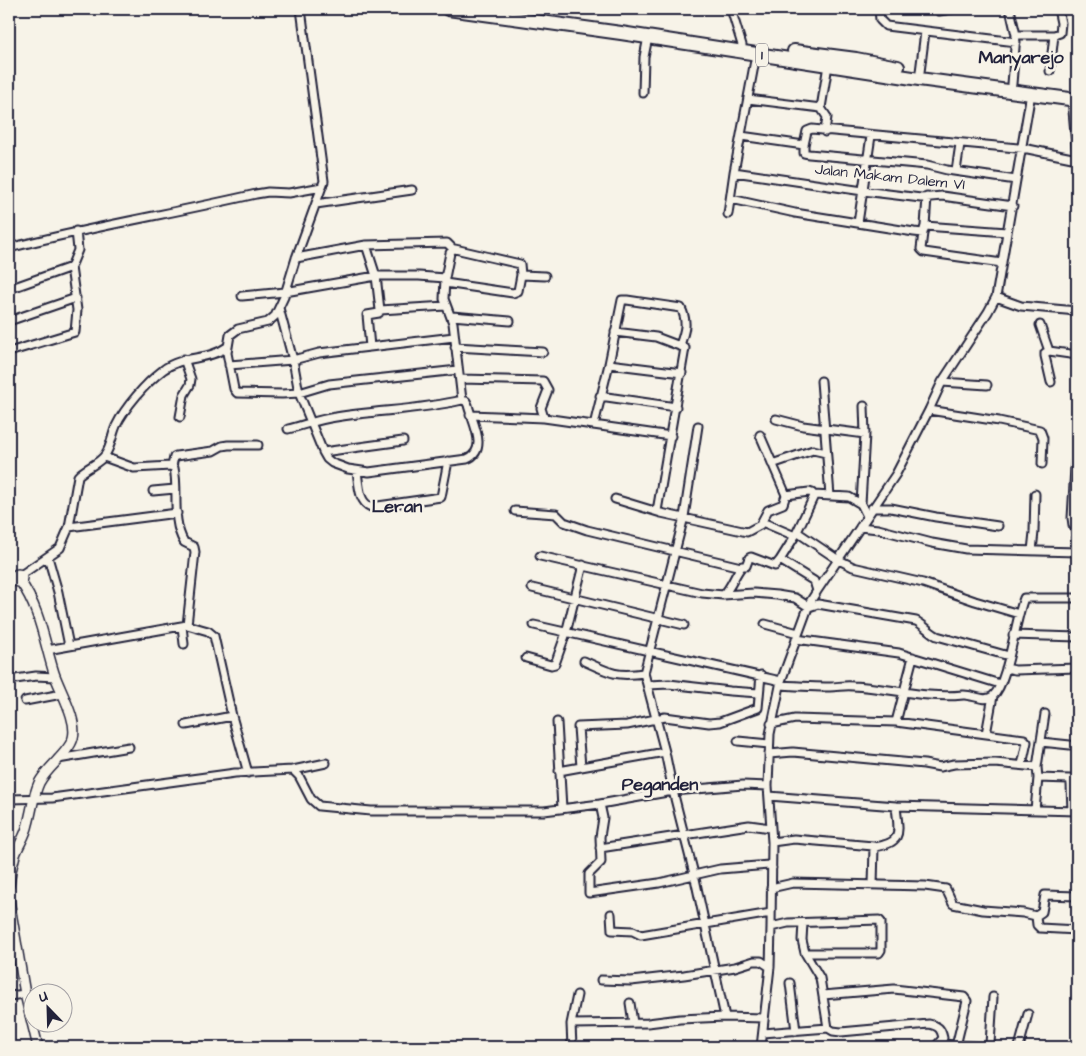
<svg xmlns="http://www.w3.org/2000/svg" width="1086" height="1056" font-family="'Architects Daughter',sans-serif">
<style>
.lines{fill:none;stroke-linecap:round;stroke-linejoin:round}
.street-casing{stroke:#22223b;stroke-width:11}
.secondary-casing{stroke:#22223b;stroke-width:12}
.highway-casing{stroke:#22223b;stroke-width:16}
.street{stroke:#f7f3e8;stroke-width:7}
.secondary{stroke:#f7f3e8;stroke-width:9}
.highway{stroke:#f7f3e8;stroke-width:12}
.labels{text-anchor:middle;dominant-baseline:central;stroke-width:5;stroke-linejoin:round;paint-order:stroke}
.shield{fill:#f7f3e8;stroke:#62616f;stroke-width:1}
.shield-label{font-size:14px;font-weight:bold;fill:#22223b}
.street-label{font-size:15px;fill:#22223b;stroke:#f7f3e8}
.quarter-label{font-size:18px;font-weight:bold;fill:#22223b;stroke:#f7f3e8}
</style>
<rect width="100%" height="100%" fill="#f7f3e8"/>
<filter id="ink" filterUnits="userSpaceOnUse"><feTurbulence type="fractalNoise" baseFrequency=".02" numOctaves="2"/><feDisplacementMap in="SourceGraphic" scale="10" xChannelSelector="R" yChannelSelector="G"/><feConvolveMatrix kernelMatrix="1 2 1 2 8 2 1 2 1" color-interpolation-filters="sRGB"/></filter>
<g filter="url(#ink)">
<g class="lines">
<g class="street-casing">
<path id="street" d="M301,9L324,181L296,258L284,297L275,316L268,322L238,329L230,335L227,353L234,389L237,393L282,394L299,393L329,384L458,370
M731,9L742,45
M879,9L880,20L886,26L1016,42
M1010,9L1016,35L1012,84
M939,11L952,9
M1016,35H1054L1060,33L1061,23L1058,9
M1050,71L1054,35
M920,72L925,32
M643,93L644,57L648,37
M748,99L821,108L827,117L825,132
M1072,99L1077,157
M821,108L828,65
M741,136L804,145
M956,171L960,144
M734,172L863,191L921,198L942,196L1013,206
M1016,180L947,170L927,165L809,154L804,153V145L807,131L812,129L1028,149L1077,159
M731,199L795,213L914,232L923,233L925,226L1007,232
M316,204L412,190
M728,214L734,172L756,55
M858,223L871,136
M925,226L927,197
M923,233L921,249L924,252L1002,263
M366,245L376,276L380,310L379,313L367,315L370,347
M9,248C91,227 174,213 256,194L268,192L289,193L322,187
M296,258L366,245L447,243L453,249
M445,283L513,293L518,291L521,275L545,276
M9,289L71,267
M242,296L285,292L376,276H419L445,278
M996,297L1021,306L1077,311
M279,308L293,360L319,353L454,337
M380,310L446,306
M452,316L510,321
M9,321L76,298
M1040,325L1049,351L1045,353V356L1051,382
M615,332L656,337L685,348L657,511
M455,347L543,352
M1049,351L1077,355
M9,352L75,332L77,310L71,267L78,250L76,231
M609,364L682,373
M229,365L293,360L299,393L323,452L327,459L332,463L348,469L369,472L467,459C489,450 472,422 468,405L466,401L462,400C421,410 378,410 336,417C320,419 304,425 288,429
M460,379L543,381L548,390L541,408L544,418
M821,381L830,496
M942,382L987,385
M600,396L676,407
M462,400L453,323L444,299L445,278L450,253L452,250L455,249L520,264L521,275
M929,410L999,421L1040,430L1043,438L1042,464
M470,415L544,418L671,436
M180,417L184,395L190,385L191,379L184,359
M776,419L803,426L865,434L864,406
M594,425L609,364L622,300H627L681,308C688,322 685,331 680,345
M698,426L684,517L644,673L665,752L673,791L694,874L725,1017
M323,452L403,441
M104,457L134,468L171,466L174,468C179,491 171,520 184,542L194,547L195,552L187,625L208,631L214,636L232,716L248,773
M772,464L813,450L826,453
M172,466L174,457L176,456L213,451L222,446L228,445H258
M357,471C359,483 358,502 371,507L441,497L448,461
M153,491L175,489
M814,495L849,497L861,504L867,516
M615,499L661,513L747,532L760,525L768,510L783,504L786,495L760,435
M861,504L865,434
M872,508H891L936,517L998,526
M515,511L556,514L564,522L587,530L741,567
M762,522L795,536
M69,527L177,513
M860,527L878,529L932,543L966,549L1077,552
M797,532L837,559L853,567L923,583L975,601L1019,614
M1032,551L1034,532L1035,494
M1076,552L1077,531L1073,525L1072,518L1077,433
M540,556L702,593L723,595L754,593L777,595L795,598L809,607L818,604L916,621C924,625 929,632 937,636L1009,656
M48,557L58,592L69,646
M780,560L795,536L814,496L812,493L809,492L786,495
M21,575L60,548L69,527L78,476C85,468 99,464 105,455C111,447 112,435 116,426C125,407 146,383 163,370C182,355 208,361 227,347
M532,588L684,625
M723,595C732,587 734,575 742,566H746L749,558L751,557L775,566L780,560L814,581L817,591
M765,624L798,633
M534,625L781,681
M182,626L184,644
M1013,635L1077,637
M796,639L899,653L1000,684
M47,650L187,625
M526,658L551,665L555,664L566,633L583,565
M584,661C610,673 616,677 644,673
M1006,668L1015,670L1077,668
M9,680L36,676L55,677
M648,685L669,684L730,691L759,693
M780,685C797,686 814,687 830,687C838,687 845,685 853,686C890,688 926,699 963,695C972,694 985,703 993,696C1008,683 1015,620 1024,598H1077
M25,701L62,694
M557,722L562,808
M896,722L913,657
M771,724L795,719L896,722L1024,739L1027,742L1022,765
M186,725L232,716
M986,734L993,696
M738,741L769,744
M1041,742L1070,745
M665,752L581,767L578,727L627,725L665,717L709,723L720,722L758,708L761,675
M769,754L793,752L924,764L940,767L954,764L995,763L1037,767
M58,759L129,747
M293,770L326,763
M559,771L581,767
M1038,778L1070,779L1071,784L1072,811
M769,796L896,806L1077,811
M9,799L52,798L235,773L293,770L299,776L311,799L319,806L371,811H544L600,804L673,791L743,785L768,786
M600,804L603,818L600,837L601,862L589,874V893L659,883L720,869L769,865L772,868
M1035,810L1038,778L1037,767L1045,714
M772,842L794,839L873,846L874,847C905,843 898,831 896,806
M600,848L749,825L771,828
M873,885L874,847
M771,888L793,883L925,886L946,889L953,904L983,910L1023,913L1036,916L1042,912L1045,895L1077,896
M611,914L612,930L633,931L641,935L771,913
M1036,916L1037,925L1040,928L1077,930
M803,923L802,940L805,953L820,978L828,1028L833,1031L841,1032L929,1024C938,1026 941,1028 943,1038L937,1045
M771,927L788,923L879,920L881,922V950L879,953H805
M601,980L631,981L684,975L735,967L754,961H761L770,967
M790,983L796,1031
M823,995L894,989L964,997L967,1001L956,1046
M9,996L25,994
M630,1003L633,1023
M571,1024L648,1023L680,1019L725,1017L764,1018
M763,1033L828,1028
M572,1047L571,1024L577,995
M761,1047L770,967L771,927L772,842L768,786L770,734L781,681L810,602L817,591L896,474L929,410L942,382L988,312L996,297L1031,93
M936,1047L942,1044L984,1047
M988,1047L990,1044L993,997
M1019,1047L1028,1014"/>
</g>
<g class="secondary-casing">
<path id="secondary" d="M14 578a4 4 0 1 1 8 0a4 4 0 1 1-8 0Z
M9,885C10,875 12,865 15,855C19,844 26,835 28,824C32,810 33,796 39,783C47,767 69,753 73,738C78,720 60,691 54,673C44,641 40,609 20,581
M9,900L25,994L38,1047"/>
</g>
<g class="highway-casing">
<path id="highway" d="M448,9L621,33L919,79L1077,100
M794,51L856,59L898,67"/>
</g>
<use href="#street" class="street"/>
<use href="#secondary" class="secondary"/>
<use href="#highway" class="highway"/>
</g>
</g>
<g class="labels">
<rect class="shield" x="756" y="43.5" width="12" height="23" rx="4"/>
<g class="shield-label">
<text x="762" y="55">1</text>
</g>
<g class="street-label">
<text transform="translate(890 177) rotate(6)">Jalan Makam Dalem VI</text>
</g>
<g class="quarter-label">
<text x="1021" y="57">Manyarejo</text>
<text x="397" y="506">Leran</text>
<text x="660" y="784">Peganden</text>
</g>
</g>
<rect width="1086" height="1056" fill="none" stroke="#f7f3e8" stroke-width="30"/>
<rect x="15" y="15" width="1056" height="1026" fill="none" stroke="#22223b" stroke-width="2" filter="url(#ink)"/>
<g transform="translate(48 1008) rotate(337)"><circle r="24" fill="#f7f3e8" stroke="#a29fa3"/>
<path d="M0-4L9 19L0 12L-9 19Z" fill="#22223b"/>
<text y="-8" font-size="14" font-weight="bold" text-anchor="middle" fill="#22223b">U</text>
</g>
</svg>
